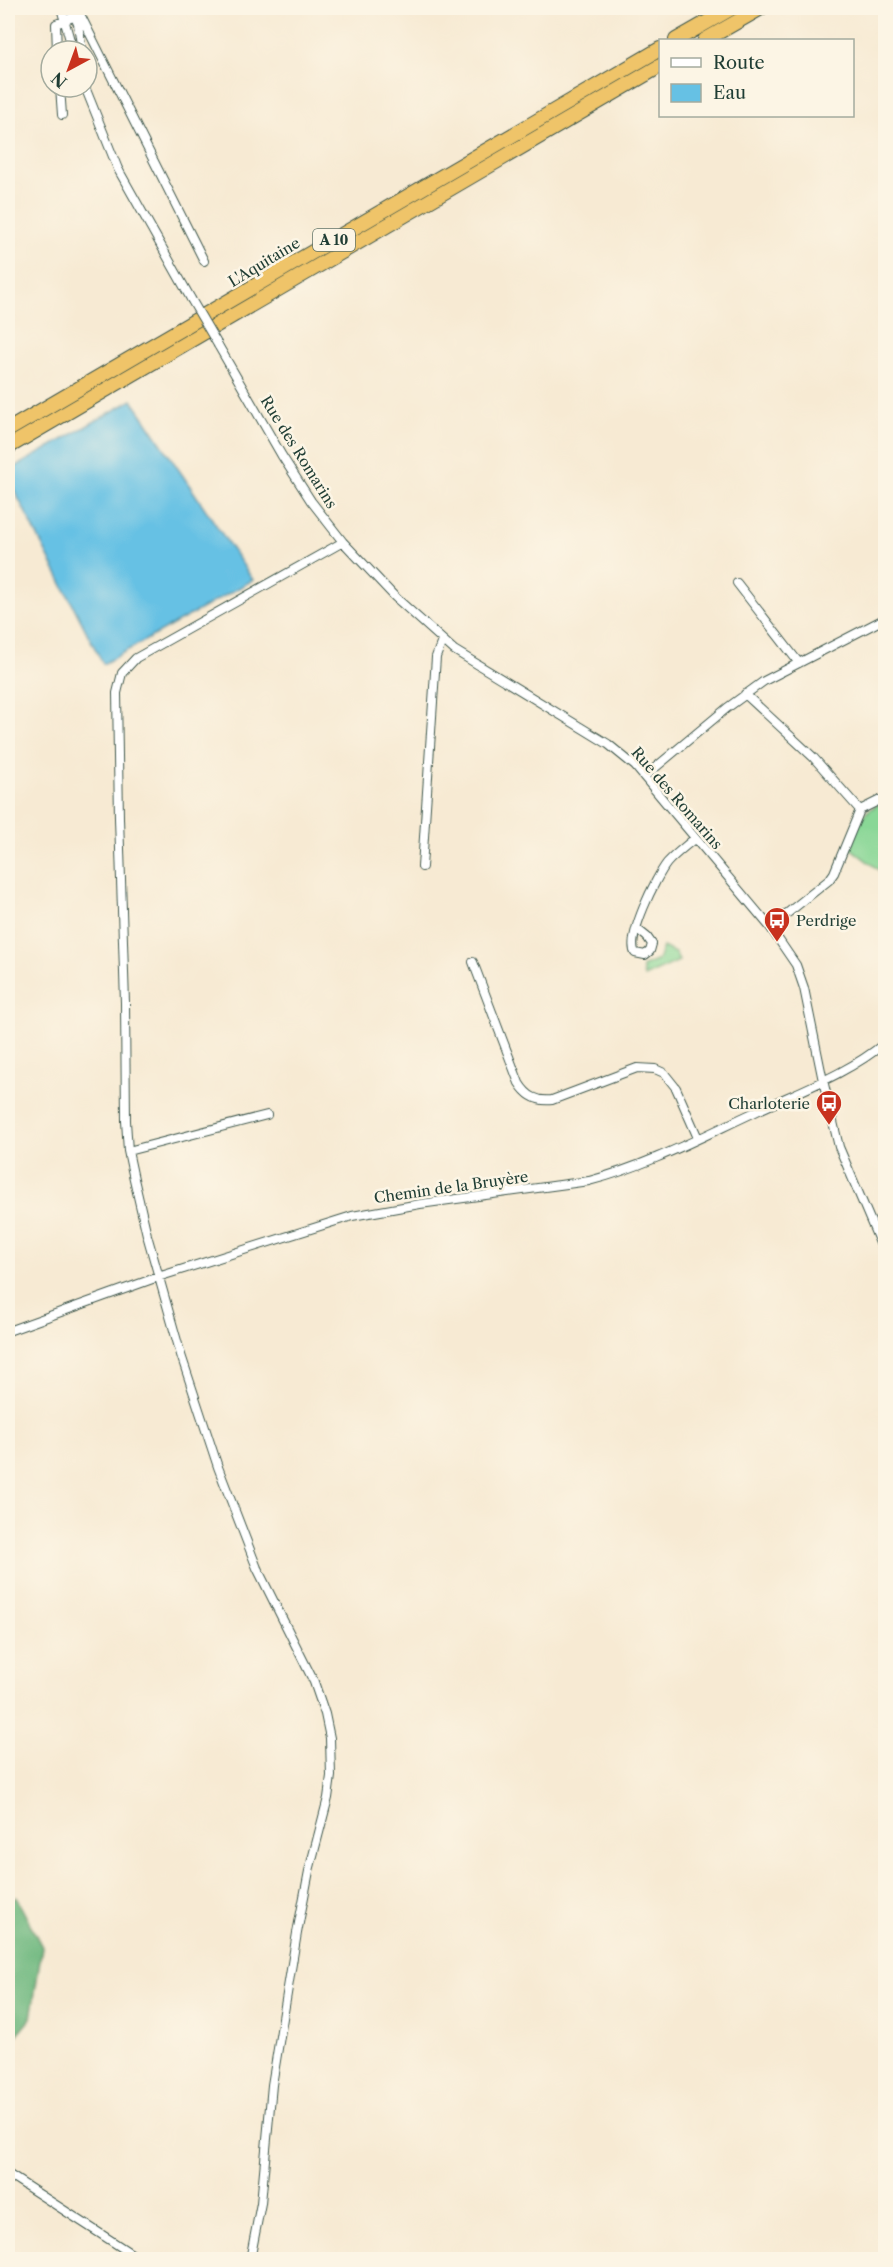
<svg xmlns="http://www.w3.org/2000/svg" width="893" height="2267" font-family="'Libre Caslon Text',serif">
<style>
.green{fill:#89d796;stroke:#548a65;stroke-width:1.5}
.forest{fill:#6eb87f;stroke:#467a5a;stroke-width:1.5}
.water{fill:#66c1e4;stroke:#427f8c;stroke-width:1.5}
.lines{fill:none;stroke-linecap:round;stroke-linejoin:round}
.minor-casing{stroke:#3f574c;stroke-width:10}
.motorway-casing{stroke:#3f574c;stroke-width:16}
.minor{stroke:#fff;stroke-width:8}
.motorway{stroke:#efc469;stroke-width:14}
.minor-bridge-casing{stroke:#3f574c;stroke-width:10;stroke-linecap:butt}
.minor-bridge{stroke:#fff;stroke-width:8}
.labels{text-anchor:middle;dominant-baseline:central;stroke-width:5;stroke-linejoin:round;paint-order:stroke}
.shield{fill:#fcf5e5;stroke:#617469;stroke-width:1.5}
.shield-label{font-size:14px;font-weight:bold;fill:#1f3d34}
.street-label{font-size:15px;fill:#1f3d34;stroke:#fcf5e5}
.poi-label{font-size:15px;fill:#1f3d34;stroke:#fcf5e5;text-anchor:start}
</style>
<rect width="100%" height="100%" fill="#fcf5e5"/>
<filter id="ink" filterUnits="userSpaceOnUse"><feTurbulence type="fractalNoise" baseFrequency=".0167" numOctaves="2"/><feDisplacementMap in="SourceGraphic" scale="12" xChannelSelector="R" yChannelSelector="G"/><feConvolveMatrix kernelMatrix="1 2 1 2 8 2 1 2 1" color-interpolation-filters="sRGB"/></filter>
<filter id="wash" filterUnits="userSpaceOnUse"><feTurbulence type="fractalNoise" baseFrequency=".008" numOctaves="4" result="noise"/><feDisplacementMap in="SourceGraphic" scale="24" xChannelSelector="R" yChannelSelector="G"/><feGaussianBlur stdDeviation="1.35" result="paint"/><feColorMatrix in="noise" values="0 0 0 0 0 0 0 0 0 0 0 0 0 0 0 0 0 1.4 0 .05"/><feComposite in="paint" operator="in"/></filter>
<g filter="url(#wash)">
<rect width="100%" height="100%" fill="#f7ead3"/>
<path class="green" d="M885,801V867L880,871L849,847C859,820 858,814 885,801Z
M663,947L675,953L679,961L644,977L642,967L658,960Z"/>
<path class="forest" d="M16,1897L42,1947L31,2018L8,2046V1903Z"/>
<path class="water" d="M132,400L253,580L103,664L8,478V471Z"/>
</g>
<g filter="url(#ink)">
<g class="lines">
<g class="minor-casing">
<path id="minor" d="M61,8L73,51
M71,8L78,24L82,51
M57,51L56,24L80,14L204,261
M60,87L62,115
M85,87L118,169L191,299
M218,345L282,456L311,501L343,542L395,597L454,650L608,744L635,766L665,802L770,927L796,965L804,988L822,1076L839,1147L886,1257
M737,583L799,663
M745,694L813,757L860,810L886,797
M644,777L727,708L764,681L886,618
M422,867L436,657L442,641
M770,927L829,880L834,873L860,810
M637,929L647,937L652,944L650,951L645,955L635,953C626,938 656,877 667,863C675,854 686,846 695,838
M473,962L519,1083C527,1096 537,1102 552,1100L637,1068L655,1069L664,1073L676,1088L698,1138
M128,1151L267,1115
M8,1331L158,1277L352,1216L420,1204L589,1181C647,1166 701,1137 755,1112C799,1091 848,1074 886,1042
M8,2174L141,2260
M250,2260L261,2203L272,2085L297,1933L309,1871L328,1798L331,1776L330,1738L325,1714L314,1682L257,1568L218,1467L181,1355L147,1235L134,1179L128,1151L126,1121L125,1003L119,818L117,693L122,673L136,658L343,542"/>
</g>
<g class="motorway-casing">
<path id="motorway" d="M676,40L732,8
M705,40L761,8
M8,430L660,49
M8,447L660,66"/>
</g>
<use href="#minor" class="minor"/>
<use href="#motorway" class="motorway"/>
<g class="minor-bridge-casing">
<path id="minor-bridge" d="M191,299L218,345"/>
</g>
<use href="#minor-bridge" class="minor-bridge"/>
</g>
</g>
<defs>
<g id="bus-pin" transform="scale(1.35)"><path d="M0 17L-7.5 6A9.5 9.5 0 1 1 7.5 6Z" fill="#c8321e" stroke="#fcf5e5"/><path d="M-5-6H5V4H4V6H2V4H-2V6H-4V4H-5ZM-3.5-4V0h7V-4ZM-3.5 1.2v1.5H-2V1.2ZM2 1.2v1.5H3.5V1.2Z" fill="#fff"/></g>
</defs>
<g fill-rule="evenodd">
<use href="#bus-pin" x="777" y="920"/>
<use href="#bus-pin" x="829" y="1103"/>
</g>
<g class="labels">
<rect class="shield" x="313" y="229" width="42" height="22" rx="4.5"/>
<g class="shield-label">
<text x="334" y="240">A 10</text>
</g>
<g class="street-label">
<text transform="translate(264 262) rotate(-31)">L'Aquitaine</text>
<text transform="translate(299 452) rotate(58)">Rue des Romarins</text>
<text transform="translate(677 798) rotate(49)">Rue des Romarins</text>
<text transform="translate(451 1187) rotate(-8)">Chemin de la Bruyère</text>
</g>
<g class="poi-label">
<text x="796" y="920">Perdrige</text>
<text x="810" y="1103" text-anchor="end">Charloterie</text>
</g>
</g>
<rect width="893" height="2267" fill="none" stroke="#fcf5e5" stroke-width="30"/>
<rect x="659" y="39" width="195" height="78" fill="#fcf5e5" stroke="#a4ab9e" stroke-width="1.5"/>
<rect x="671" y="58" width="30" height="9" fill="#ffffff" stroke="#a4ab9e" stroke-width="1.5"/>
<text x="713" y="69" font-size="18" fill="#1f3d34">Route</text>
<rect x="671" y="84" width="30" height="18" fill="#66c1e4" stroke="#a4ab9e" stroke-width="1.5"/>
<text x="713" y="99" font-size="18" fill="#1f3d34">Eau</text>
<g transform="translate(69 69) rotate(221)"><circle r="28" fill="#fcf5e5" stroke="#a4ab9e" stroke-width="1.5"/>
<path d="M0-4.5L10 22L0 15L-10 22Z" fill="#c8321e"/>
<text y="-9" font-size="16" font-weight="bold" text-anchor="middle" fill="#1f3d34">N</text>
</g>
</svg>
